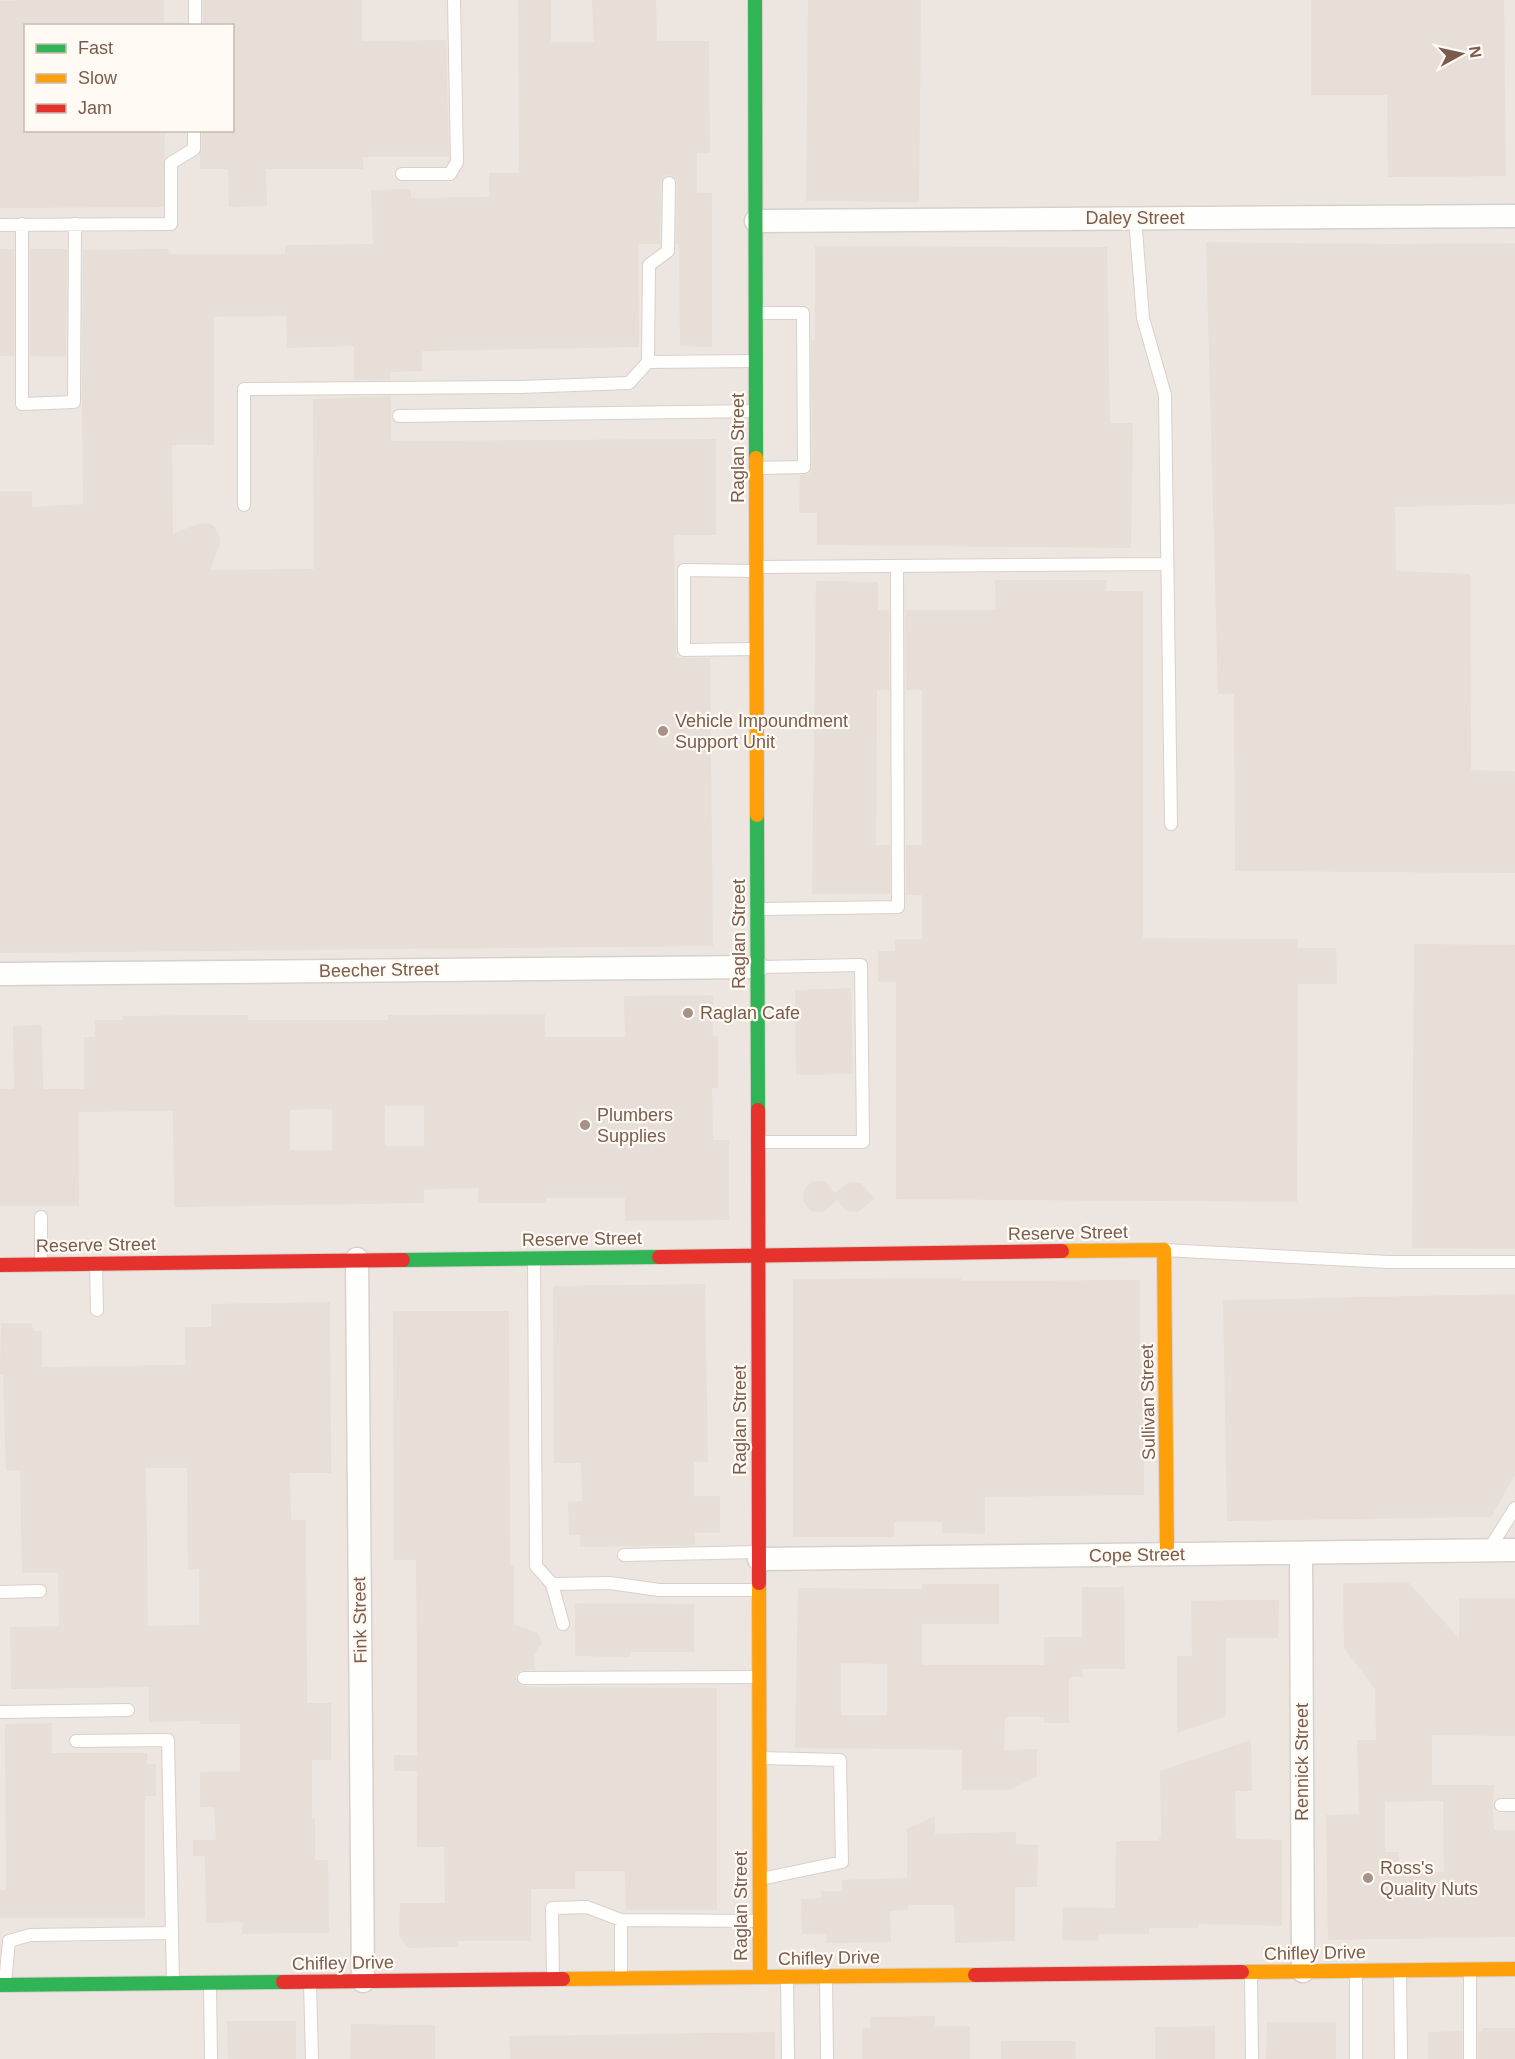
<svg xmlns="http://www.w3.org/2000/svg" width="1515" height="2059" font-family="Helvetica,sans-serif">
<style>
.industrial{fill:#ede5e0;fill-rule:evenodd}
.building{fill:#e6ded7;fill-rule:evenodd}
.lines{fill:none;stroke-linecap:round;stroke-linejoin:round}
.lane-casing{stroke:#d7d1cb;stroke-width:14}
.street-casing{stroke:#d7d1cb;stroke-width:25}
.fast-casing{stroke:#d9d2cb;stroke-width:16}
.slow-casing{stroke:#d9d2cb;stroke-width:16}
.jam-casing{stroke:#d9d2cb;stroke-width:16}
.lane{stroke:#fefefd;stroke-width:12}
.street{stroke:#fefefd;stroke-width:22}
.fast{stroke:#30b455;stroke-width:14}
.slow{stroke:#ff9f0a;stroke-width:14}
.jam{stroke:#e5322d;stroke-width:14}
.poi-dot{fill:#a69286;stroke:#fffaf3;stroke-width:2}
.labels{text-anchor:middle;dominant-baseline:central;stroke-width:4.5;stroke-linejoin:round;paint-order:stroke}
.street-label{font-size:18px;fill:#7a5c4d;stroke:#fffaf3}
.poi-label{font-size:18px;fill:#7a5c4d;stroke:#fffaf3;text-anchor:start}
</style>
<rect width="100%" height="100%" fill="#f9f5f0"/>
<path class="industrial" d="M0,0H1515V2059H0ZM26,26H232V130H26Z"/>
<path class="building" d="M28,0H164V26H26V130H165L163,207L0,208V1Z
M203,0H362V41L446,40L449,157H363V169H266L267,206L229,207L228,169H200V154L202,149V130H232V26H203Z
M518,0H551V42H594L592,0H656L657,41H709L710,153H697V193H712V347L680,346L679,244H676L677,183L676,179L670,175L665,176L661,183L660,244H638L639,347L422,351V371L391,372V380H354V346L287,348L286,316L214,317V445H172L173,534L200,523L211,524L215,528L220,537V543L210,570L314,569L313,399L391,396V441L716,439V535H674L676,658H710L713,946L0,953V491H32V507L83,504L82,405L83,250L168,249L169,254H285V245L373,244L371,190L411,189V198L489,197V173H519Z
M808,0H921L919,202L806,201Z
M1311,0H1504L1506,176L1388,177L1387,95H1311Z
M1206,242L1395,244L1515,243V504L1395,507L1396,571L1470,574L1471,770L1515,771V873L1235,871L1234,694H1218Z
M815,246L1107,247L1110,423H1133L1131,548L817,545V513H799L800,475L809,474L812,467L811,340H815Z
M0,249H14V356H0Z
M30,249H67L66,357L30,356Z
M995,580H1107L1106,591H1143V938L1298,939V948H1336L1337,984H1298L1297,1202L896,1199V982H878V951H895V939H922V895H906V845H922V690H906L905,610H996Z
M816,581L878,582V610H889V690H877L876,845H890V894H812Z
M1414,944L1515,945V1249L1412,1248Z
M851,988L853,1074L796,1075L795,990Z
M713,995V1036H718V1088H712L713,1140H729V1220L625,1221V1198H546V1203H478V1188L424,1190V1203L174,1207L173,1111L78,1112L79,1206H0V1089H14L13,1026L42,1025L43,1089H84V1037H95V1020H123V1016L248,1015V1020H388V1015L545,1014V1037H625L624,996ZM385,1106H424V1146H385ZM332,1109V1150H290V1110Z
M813,1181L826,1182L835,1193L849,1182L861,1183L874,1199L858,1212L846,1211L837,1200L823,1212L811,1211L803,1201L804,1189Z
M961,1278V1281L1140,1280V1364H1143L1144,1495L985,1497V1534L942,1533V1522H894V1537H793V1279Z
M705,1284L708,1462H694V1496H720V1533H695V1545L580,1547V1535H569L568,1502L582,1501L581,1463H554L553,1286Z
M1515,1294V1475L1491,1517L1227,1521L1223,1300Z
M330,1302L331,1473H290L291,1520H306L307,1703H331V1760H312V1818H315V1860H328L329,1933L242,1934L243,1922L206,1923L205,1856H193V1840H216L214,1807H200V1772L240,1771V1724H200V1721L149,1722V1687L11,1689L10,1627L59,1626L58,1573H22L20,1470L6,1471L3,1375H0L1,1323H32L33,1331H42V1367L185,1365V1327H211V1304ZM146,1468H187L188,1570L199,1569V1625L148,1626Z
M393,1311H509L510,1565H514V1624L538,1633L542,1643L534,1656L535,1670L519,1671L516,1677L517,1683L523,1686L535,1687L717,1688V1910H626L625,1871H575V1889H531V1941H458V1947L408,1948L399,1936L400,1903H445L444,1847H417V1771H394V1755H417V1657L416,1560H394Z
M1408,1582L1459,1638V1598H1515V1736L1432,1735V1785H1494L1493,1806L1494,1830H1515V1937L1328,1940L1326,1815L1359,1814L1357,1740H1376L1375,1689L1344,1648L1343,1583ZM1443,1801L1444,1872H1399V1852H1385V1802Z
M922,1584H999V1624H922V1665H1044V1637H1082V1587H1124L1125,1669H1082L1083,1677H1069V1723H1044V1717H1005L1004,1750L1037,1749V1776L1009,1790H962V1750L795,1748L798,1588L922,1589ZM841,1663L887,1664V1715H841Z
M1241,1600H1279L1278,1638H1226V1716L1177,1733V1656H1192L1191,1601Z
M575,1603L694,1604V1652H630V1657L575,1656Z
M52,1723V1753H147V1764H156V1796H145V1918H0V1890H6L5,1724Z
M1251,1740L1252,1791H1235L1236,1839L1282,1840V1926L1199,1924V1928H1149V1934H1099L1098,1941L1062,1940L1063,1907L1115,1908L1116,1841H1159V1838H1161L1160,1771Z
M935,1816V1834L1016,1832V1844L1038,1845L1037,1887H1015V1941L955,1943L954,1905H908V1910L890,1911L891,1942L826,1943L827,1934H802L801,1899L821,1898V1891H842V1880L907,1878V1829Z
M935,2016V2026H970V2059H862V2028H870V2017Z
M227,2021H296V2059H228Z
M1267,2022H1336V2059H1266Z
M351,2024L435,2025V2059H350Z
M1215,2026V2059H1155V2027Z
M1482,2028H1515V2059H1478V2031H1482Z
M1462,2031V2059H1428V2032Z
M775,2032V2059H510L509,2036Z
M1001,2041H1075L1076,2059H1001Z"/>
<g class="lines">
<g class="lane-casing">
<path id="lane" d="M195,26V0
M402,174H450L457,162L454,0
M669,183L668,251L649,265L648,362L755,361
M1135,218L1143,318L1165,395L1171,824
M22,224V404L74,402L75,224
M0,225L171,224V163L194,149V130
M399,416L755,411
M756,468L804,467L803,313H757
M244,505V389L520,387L629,383L648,362
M757,567L1167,564
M755,649L684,650V570L755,571
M759,909L898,907L897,566
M758,1142H863L861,965L759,967
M41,1217V1263
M1165,1250L1388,1262H1515
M534,1259L536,1566L552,1584L563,1624
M96,1264L97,1310
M1488,1551L1515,1508
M624,1555L758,1552
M552,1584L610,1583L659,1590H758
M0,1592L40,1591
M524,1678L758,1677
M0,1712L128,1710
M76,1741L168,1740L173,1982
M760,1758L840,1760L842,1862L761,1879
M1501,1805H1515
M621,1920V1978
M1470,1970V2059
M1400,1971L1401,2059
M1356,1972V2059
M1251,1973L1252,2059
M826,1977L827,2059
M553,1978L552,1908L587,1907L621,1920L758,1921
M787,1978L788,2059
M5,1983L9,1941L30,1935L171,1933
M310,1983L312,2059
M210,1984L211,2059"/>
</g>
<g class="street-casing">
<path id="street" d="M756,221L1515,216
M0,974L757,967
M357,1259L363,1981
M1301,1553L1303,1971
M759,1559L1515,1550"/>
</g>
<g class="fast-casing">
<path id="fast" d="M755,0L756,458
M757,815L758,1110
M403,1260L659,1257
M0,1985L283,1982"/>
</g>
<g class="slow-casing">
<path id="slow" d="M756,458L757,815
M1062,1251L1164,1250L1167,1554
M759,1583L760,1977
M1242,1972L1515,1969
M563,1979L975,1975"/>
</g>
<g class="jam-casing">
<path id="jam" d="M758,1110L759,1583
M659,1257L1062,1251
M0,1265L403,1260
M975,1975L1242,1972
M283,1982L563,1979"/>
</g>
<use href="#lane" class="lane"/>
<use href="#street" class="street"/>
<use href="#fast" class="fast"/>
<use href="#slow" class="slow"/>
<use href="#jam" class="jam"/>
</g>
<g class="poi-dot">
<circle cx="663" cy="731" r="6"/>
<circle cx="688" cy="1013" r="6"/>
<circle cx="585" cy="1125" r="6"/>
<circle cx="1368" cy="1878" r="6"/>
</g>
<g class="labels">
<g class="street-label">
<text x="1135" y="218">Daley Street</text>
<text transform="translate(738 448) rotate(-90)">Raglan Street</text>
<text transform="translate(739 934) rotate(-90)">Raglan Street</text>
<text transform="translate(379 970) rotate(-1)">Beecher Street</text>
<text transform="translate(1068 1233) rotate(-1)">Reserve Street</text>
<text transform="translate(582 1239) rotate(-1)">Reserve Street</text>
<text transform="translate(96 1245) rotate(-1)">Reserve Street</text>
<text transform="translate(1148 1402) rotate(-91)">Sullivan Street</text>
<text transform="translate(740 1420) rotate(-90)">Raglan Street</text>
<text transform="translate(1137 1555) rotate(-1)">Cope Street</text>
<text transform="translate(360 1620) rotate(-91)">Fink Street</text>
<text transform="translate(1302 1762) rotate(-90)">Rennick Street</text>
<text transform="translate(741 1906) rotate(-90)">Raglan Street</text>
<text transform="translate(1315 1953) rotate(-1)">Chifley Drive</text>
<text transform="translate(829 1958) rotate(-1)">Chifley Drive</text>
<text transform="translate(343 1963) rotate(-1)">Chifley Drive</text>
</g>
<g class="poi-label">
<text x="675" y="721">Vehicle Impoundment<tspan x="675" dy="21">Support Unit</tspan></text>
<text x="700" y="1013">Raglan Cafe</text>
<text x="597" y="1115">Plumbers<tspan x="597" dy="21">Supplies</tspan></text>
<text x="1380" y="1868">Ross's<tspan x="1380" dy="21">Quality Nuts</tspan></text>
</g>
</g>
<rect x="24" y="24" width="210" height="108" fill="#fffaf3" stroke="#cabbb1" stroke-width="1.5"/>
<rect x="36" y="44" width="30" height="9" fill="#30b455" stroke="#cabbb1" stroke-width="1.5"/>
<text x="78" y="54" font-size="18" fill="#7a5c4d">Fast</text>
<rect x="36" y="74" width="30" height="9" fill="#ff9f0a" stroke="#cabbb1" stroke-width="1.5"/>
<text x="78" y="84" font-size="18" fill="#7a5c4d">Slow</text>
<rect x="36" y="104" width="30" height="9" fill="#e5322d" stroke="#cabbb1" stroke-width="1.5"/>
<text x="78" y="114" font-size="18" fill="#7a5c4d">Jam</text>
<g transform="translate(1461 54) rotate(82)" stroke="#fffaf3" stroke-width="4.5" paint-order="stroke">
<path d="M0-4.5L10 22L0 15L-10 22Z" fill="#7a5c4d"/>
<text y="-9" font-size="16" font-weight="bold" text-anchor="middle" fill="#7a5c4d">N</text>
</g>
</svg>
